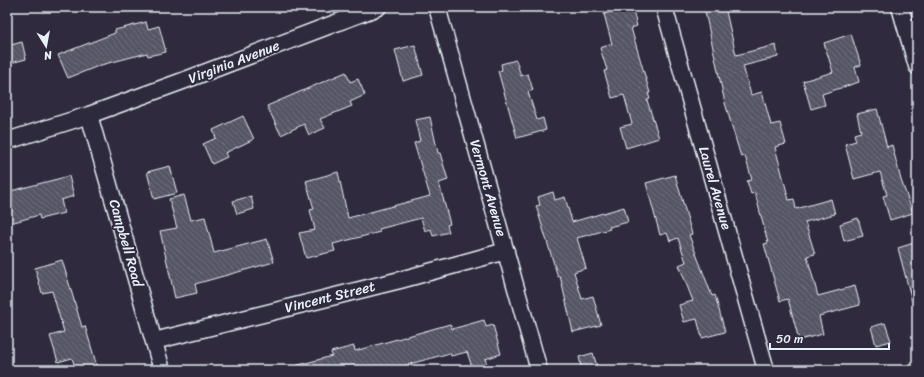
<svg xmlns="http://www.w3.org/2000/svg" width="924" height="377" font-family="Sriracha,sans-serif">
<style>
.building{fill:url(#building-back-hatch);stroke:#e8f1f8}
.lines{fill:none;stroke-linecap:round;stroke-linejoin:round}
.minor-casing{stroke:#e8f1f8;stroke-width:19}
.minor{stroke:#2f2a3d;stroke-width:16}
.labels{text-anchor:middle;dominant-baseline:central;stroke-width:4;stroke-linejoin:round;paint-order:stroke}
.street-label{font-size:14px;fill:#e8f1f8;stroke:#2f2a3d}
</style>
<defs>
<pattern id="building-back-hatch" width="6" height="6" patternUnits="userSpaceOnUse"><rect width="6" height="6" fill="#575565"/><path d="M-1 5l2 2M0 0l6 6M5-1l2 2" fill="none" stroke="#6f6e7c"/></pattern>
</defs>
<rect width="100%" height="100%" fill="#2f2a3d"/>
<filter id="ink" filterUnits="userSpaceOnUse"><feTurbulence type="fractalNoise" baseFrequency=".025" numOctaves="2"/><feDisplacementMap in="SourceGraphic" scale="8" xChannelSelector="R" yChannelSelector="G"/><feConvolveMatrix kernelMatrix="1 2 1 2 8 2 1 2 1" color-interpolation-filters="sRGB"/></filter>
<g filter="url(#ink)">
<path class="building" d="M628,7H632L637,26L631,28L650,93H648L650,99L647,100L659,138L626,148L620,127L632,124L624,95L612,98L604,71L607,70L600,48L612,44L604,14Z
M704,7H725L736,55L776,45L778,57L743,66L751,95L762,92L771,125L780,123L786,144L775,147L789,200L794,199L796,209L831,199L835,214L805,222L815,254L807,256L818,296L855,286L860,305L819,316L823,334L799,340L788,299L780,301L764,244L768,243L755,193L751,194L747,181L752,180L745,156L741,157L725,103Z
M146,22L148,29L159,26L166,52L148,56L147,53L101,65L68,78L58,55L115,33V30Z
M851,34L861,65L855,67L859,82L822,94L825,105L811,109L803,81L833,72L824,43Z
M22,42L26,59L7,64V46Z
M415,45L423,75L403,81L395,50Z
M516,60L521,76L528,74L533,90L528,92L537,120L543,118L546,130L517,138L498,71L502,70L501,64Z
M346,72L350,82L358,79L365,95L350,102L352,106L320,119L325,128L309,135L304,124L281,135L267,106Z
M877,109L887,147L892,145L901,180L913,213L890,220L883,196L887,195L880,172L854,179L845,144L856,141L854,134L861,132L857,114Z
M243,116L254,139L225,153L227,157L212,164L203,144L216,138L213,130Z
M430,117L438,153H440L448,180L439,183L450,224L447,225L449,232L433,236L431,229L425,231L421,218L379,229L380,232L333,244L335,251L306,258L299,233L315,230L310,210L314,209L306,181L338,172L348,218L430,196L414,143L420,141L415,120Z
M170,166L177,193L154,199L147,172Z
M675,175L692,234L689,235L712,296L715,295L725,332L702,338L697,319L684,322L679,305L693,301L679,265L686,262L678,238L670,241L667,233L660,235L646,183Z
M69,176L74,196L61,200L64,213L40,219L39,215L7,224V192Z
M553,192L555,200L565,197L572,222L624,207L628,222L609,227L610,229L577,238L586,268L574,272L582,299L593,296L601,325L573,332L560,276L558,277L536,206L540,205L538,197Z
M184,195L191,220L205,217L214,253L267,239L274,262L195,284L197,293L175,298L160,231L177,228L169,199Z
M251,196L254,209L237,214L233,201Z
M858,218L863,236L844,241L840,224Z
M917,242V304L913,305L898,248Z
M62,260L82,327L85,326L98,370H76L72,358L58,362L50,336L64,332L52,291L42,293L35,268Z
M484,320L486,327L493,325L501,354L485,359L489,370H473L467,352L451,356L450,353L406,365L407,367L396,370H296L295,366L332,356L331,352L354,346L355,351L450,324L452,329Z
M885,323L891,341L876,345L871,327Z
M593,353L598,370H582L579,357Z"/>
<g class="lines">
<g class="minor-casing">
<path id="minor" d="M437,7L539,370
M664,7L766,370
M900,7L917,66
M89,115L162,370
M7,141L89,115L180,82L378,7
M154,341L400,280L506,251"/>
</g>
<use href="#minor" class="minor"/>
</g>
</g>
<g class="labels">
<g class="street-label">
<text transform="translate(234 62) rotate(-21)">Virginia Avenue</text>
<text transform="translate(488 188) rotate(74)">Vermont Avenue</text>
<text transform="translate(715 188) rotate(74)">Laurel Avenue</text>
<text transform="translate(126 243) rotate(74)">Campbell Road</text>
<text transform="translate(330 297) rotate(-14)">Vincent Street</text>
</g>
</g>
<rect width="924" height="377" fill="none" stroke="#2f2a3d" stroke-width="24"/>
<rect x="12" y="12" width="900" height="353" fill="none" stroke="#e8f1f8" stroke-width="1.5" filter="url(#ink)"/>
<g transform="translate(46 46) rotate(169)" stroke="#2f2a3d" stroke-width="3" paint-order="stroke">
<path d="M0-3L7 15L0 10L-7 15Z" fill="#e8f1f8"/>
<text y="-6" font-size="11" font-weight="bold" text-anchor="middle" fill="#e8f1f8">N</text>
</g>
<path d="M770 343v6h119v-6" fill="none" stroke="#e8f1f8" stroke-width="2"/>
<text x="776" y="343" font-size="12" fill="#e8f1f8" stroke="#2f2a3d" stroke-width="3" paint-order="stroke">50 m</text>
</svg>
